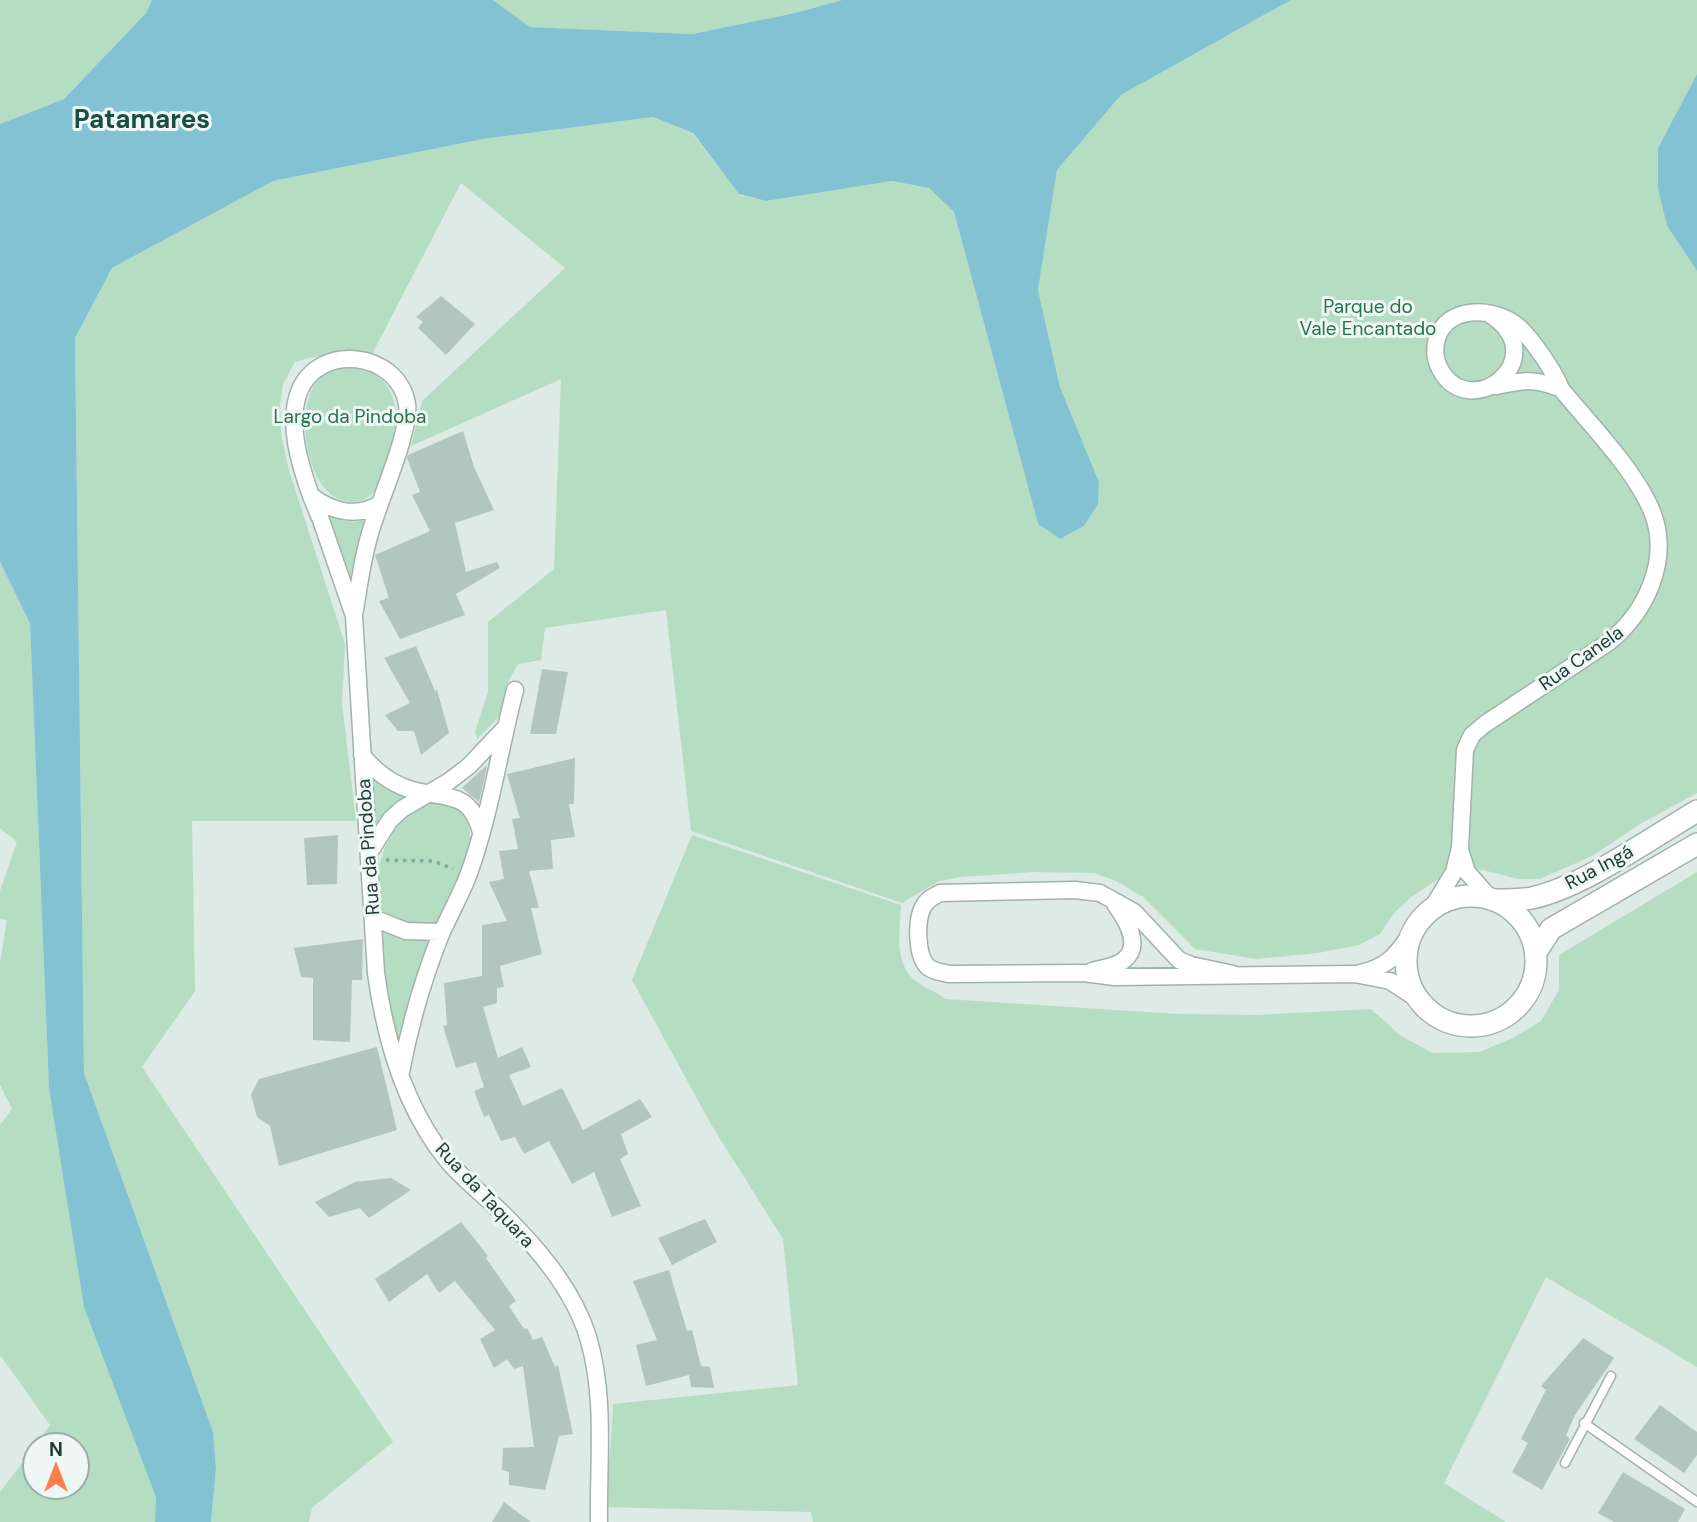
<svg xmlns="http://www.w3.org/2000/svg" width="1697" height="1522" font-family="'DM Sans',sans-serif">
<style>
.green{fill:#b5ddc2}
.water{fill:#82c2d3}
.building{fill:#b3c5bf}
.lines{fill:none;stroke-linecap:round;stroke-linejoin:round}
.service-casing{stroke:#a1b2ad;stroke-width:11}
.minor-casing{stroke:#a1b2ad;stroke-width:19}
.tertiary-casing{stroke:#a1b2ad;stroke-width:24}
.path{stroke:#7db0a2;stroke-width:3.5;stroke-dasharray:3.5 5;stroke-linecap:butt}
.service{stroke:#fff;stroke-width:8}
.minor{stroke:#fff;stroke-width:16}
.tertiary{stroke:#fff;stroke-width:21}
.labels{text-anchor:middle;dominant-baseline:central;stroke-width:6;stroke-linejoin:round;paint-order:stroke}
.park-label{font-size:19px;fill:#277349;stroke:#eef7f3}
.street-label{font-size:19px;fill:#1f3b35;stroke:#eef7f3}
.district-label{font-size:26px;font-weight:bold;fill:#1a4d43;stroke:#eef7f3}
</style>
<rect width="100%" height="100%" fill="#deeae5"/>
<path class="green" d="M0,0H152L146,13L64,99L0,124Z
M493,0H842L795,13L692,34L530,27Z
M1291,0H1697V74L1658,148V189L1667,226L1697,271V793L1640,824L1594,855L1540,879H1518L1483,870L1444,875L1410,898L1394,913L1380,934L1359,945L1318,953L1256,959L1195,949L1143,897L1116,881L1094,873L1032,872L962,877L939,881L902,903L691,831L666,610L545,628L541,660L518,664L509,680L499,717L477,739L475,732L488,692V622L554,569L561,379L411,446L422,401L565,268L461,183L371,356C344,354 321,353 295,362L283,384L280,405L281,433L288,467L345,644L342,703L356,821H192L195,991L142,1067L393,1442L312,1508L309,1522H211L216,1468L213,1432L84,1073L75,338L112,268L273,181L483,139L653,117L692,133L740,195L766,201L892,181L929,188L954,212L1038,524L1060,539L1084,526L1098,504L1099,482L1060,387L1038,290L1057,170L1121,95Z
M355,366C366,370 375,373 383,381C391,389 396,404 396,415C395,435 386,477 374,492C368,499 359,502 350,502C305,499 294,410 317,381C325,369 342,367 355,366Z
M328,516L353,522L365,519L352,581Z
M0,562L30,622L49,1088L156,1497L155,1522H0V1492L35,1446V1487H77V1445H36L50,1425L0,1355V1125L12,1109L0,1085V963L7,920L0,919V891L17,842L0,828Z
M368,774L412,796L392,806L374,826Z
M435,803C470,802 473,824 468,854L399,1053L384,979L379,866L385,847L398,825L417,808Z
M692,835L901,905C900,929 894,961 913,979C923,987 936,992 946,999L1177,1014L1257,1015L1371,1009L1401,1036L1433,1053L1479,1052L1511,1039L1541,1021L1559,990V955L1697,872V1367L1546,1277L1444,1483L1506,1522H813L811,1512L602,1507L610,1455L613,1404L798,1385L783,1239L712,1126L632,980Z"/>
<path class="water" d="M152,0H493L530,27L692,34L795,13L842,0H1291L1121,95L1057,170L1038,290L1060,387L1099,482L1098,504L1084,526L1060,539L1038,524L954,212L929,188L892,181L766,201L739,194L693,133L653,117L483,139L273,181L112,268L75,338L84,1073L213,1432L216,1468L211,1522H155L156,1497L84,1307L49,1088L30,623L0,562V124L64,99L146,13Z
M1697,74V271L1667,226L1658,189V148Z"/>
<path class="building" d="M441,296L475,324L446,355L418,328L423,322L416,317Z
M463,431L474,467L494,510L455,523L466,572L497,562L500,568L456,594L465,615L400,639L379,601L389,598L375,555L430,531L412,495L420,492L407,458L408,455Z
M416,646L435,691L437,690L449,733L421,755L414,731H398L385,715L410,703L384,658Z
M542,669L568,672L556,734H530Z
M575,758L574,804H569L575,837L551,840L553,869L529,871L539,908H531L542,954L500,966L504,987L497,988V1003L483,1007L498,1058L522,1047L531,1067L509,1075L523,1106L562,1088L583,1130L640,1099L652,1117L621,1134L628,1154L620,1159L641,1206L612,1217L594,1172L572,1184L549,1141L524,1154L515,1137L501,1141L489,1115L484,1117L474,1091L484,1087L476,1062L456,1068L443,1026L447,1025L444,983L482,976V925L507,921L489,882L504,879L499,851L518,849L512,819L520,818L507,774Z
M487,765L484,781L479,802L462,788Z
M338,835L337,884L307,885L304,838Z
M363,939L362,980H352L350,1042L313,1040V978L301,977L294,948Z
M377,1047L397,1130L279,1166L270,1126L257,1117L251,1095L259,1079Z
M391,1178L411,1190L369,1218L360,1208L329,1217L315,1202L355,1182Z
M705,1219L717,1242L672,1265L658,1238Z
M461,1222L488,1256L486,1258L516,1301L509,1306L524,1329L527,1328L533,1340L542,1337L555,1367L558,1365L573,1434L559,1436L545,1490L509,1485V1472L502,1470L503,1448L534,1447L523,1366L514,1369L507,1359L494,1368L480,1339L495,1330L455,1281L439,1293L427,1274L389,1302L375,1279Z
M669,1270L687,1331L692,1330L701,1366L710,1367L714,1388L691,1387L689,1375L646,1386L636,1345L657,1340L633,1281Z
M1583,1338L1614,1358L1575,1415L1566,1435L1570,1439L1542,1490L1512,1472L1528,1443L1521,1439L1546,1390L1541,1386Z
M1660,1405L1697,1432V1455L1684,1473L1634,1439Z
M1623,1472L1685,1509L1678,1522H1614L1598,1513Z
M504,1502L531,1522H492Z"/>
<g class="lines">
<g class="service-casing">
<path id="service" d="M1584,1423L1697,1502
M1565,1463L1611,1376"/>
</g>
<g class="minor-casing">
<path id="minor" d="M1496,386C1523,380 1535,378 1561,389
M311,496L321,520L354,616L376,973C385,1039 404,1107 447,1160C461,1177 480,1192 497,1208C534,1244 572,1286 588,1337C606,1397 598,1460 599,1522
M355,610C359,586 362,561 369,537C377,505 411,432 407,404C398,351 318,342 299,392C287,424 300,465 311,496C332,511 354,518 378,505
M362,755C374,770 387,781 406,788C440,801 469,786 481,832
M1460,850L1467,872L1491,899
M369,853L390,820L402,809L448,782L469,766L504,729
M1431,910L1454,872L1460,848L1465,750L1472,735L1485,724L1609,642C1646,612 1670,561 1653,514C1637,472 1590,424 1561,389C1555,372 1529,334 1515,324C1491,307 1448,306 1437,338C1434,349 1435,360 1440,369C1470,425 1555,358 1491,315
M373,918L406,931L442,932
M1092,971C1102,968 1116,967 1124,960C1143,945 1125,918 1115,904
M1360,973C1388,967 1395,956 1411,934
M1233,974L1191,965L1179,960L1134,912L1100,893L1075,890L940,893C933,897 927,899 923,907C916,920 916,956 928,967C934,972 942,972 949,974L1083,973L1115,977L1355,974L1390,981L1419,1000
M401,1072C410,1024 423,979 441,934C450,914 460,896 468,876C490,816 499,752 515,690"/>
</g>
<g class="tertiary-casing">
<path id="tertiary" d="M1406 961a65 65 0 1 1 130 0a65 65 0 1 1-130 0Z
M1494,900C1507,900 1520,900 1532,898C1583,887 1651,838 1697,811
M1536,952L1551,929L1697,844"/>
</g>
<path class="path" d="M386,860L433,861L453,869"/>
<use href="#service" class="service"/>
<use href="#minor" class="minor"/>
<use href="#tertiary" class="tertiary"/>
</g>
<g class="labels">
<g class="park-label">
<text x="1368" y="306">Parque do<tspan x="1368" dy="22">Vale Encantado</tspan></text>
<text x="350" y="416">Largo da Pindoba</text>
</g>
<g class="street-label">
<text transform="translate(1581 658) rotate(-35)">Rua Canela</text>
<text transform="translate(368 847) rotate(-94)">Rua da Pindoba</text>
<text transform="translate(1599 867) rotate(-28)">Rua Ingá</text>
<text transform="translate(485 1195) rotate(47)">Rua da Taquara</text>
</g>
<g class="district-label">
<text x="142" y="119">Patamares</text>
</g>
</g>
<g transform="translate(56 1466)"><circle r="33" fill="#eef7f3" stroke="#9baca7" stroke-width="2"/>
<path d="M0-5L12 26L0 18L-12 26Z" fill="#f8814e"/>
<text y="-10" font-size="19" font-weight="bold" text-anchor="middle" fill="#1f3b35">N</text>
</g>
</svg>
